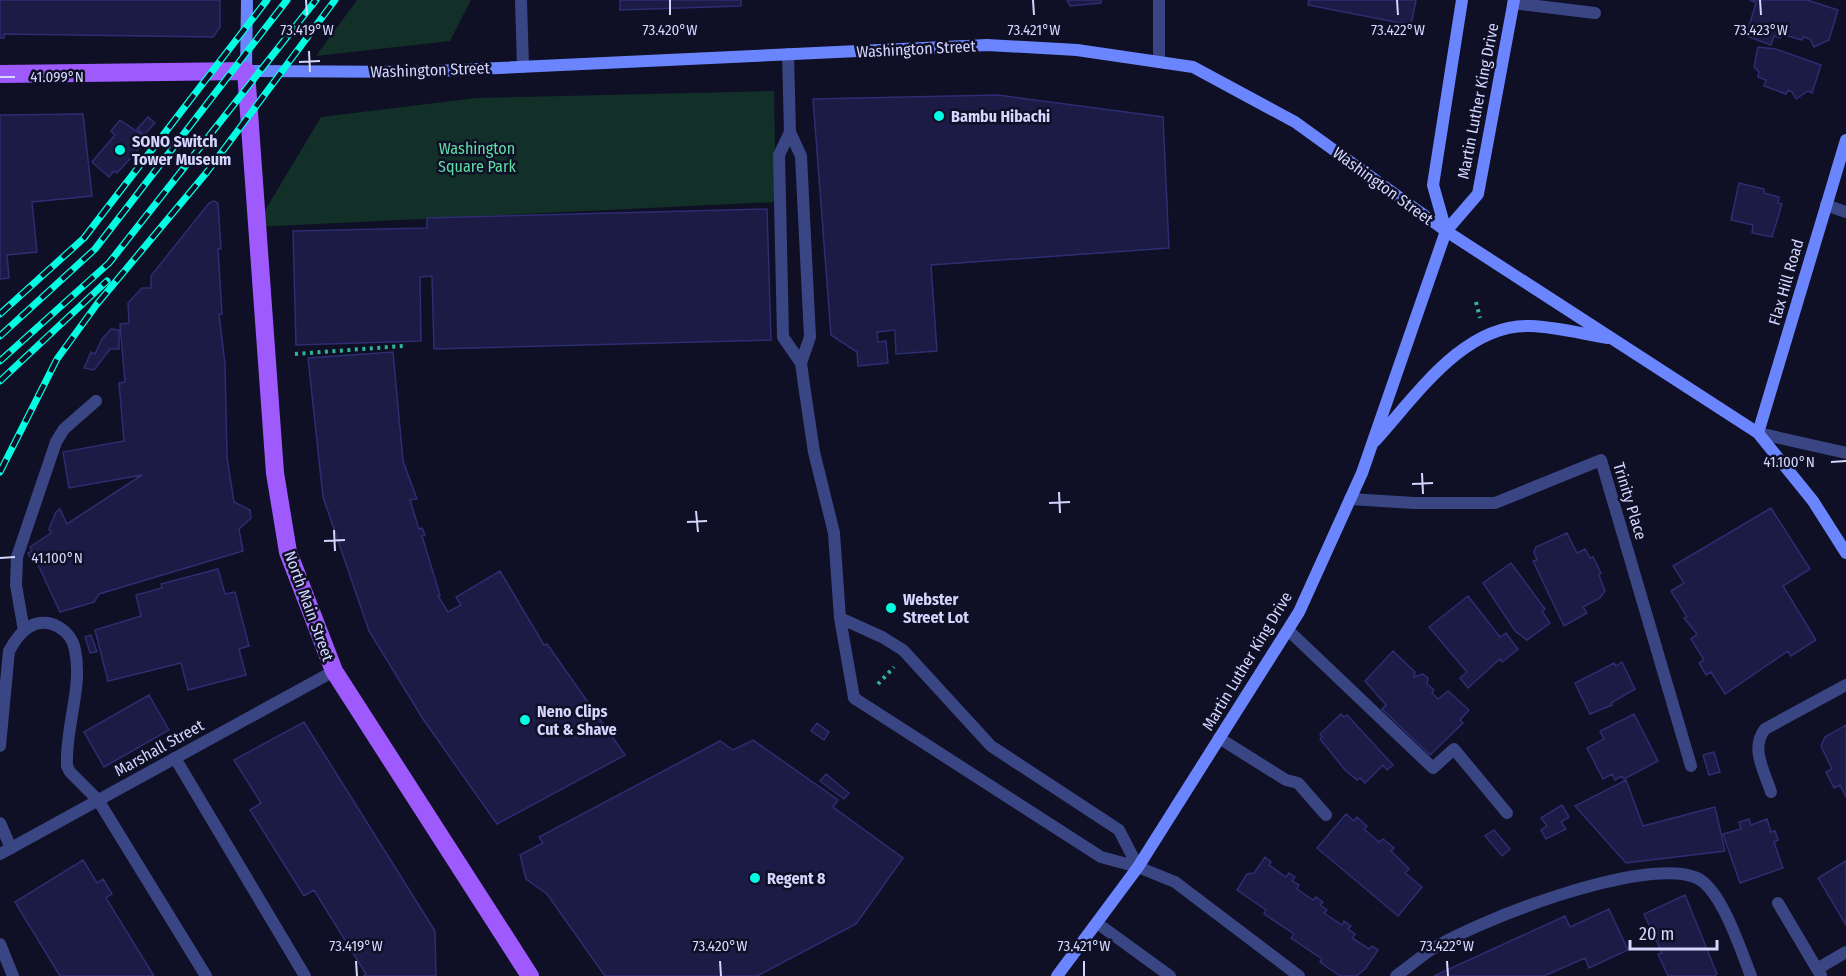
<svg xmlns="http://www.w3.org/2000/svg" width="1846" height="976" font-family="'Fira Sans Condensed',sans-serif">
<style>
.green{fill:#122f28}
.building{fill:#1b1b46;stroke:#2d2d72;stroke-width:1.5}
.lines{fill:none;stroke-linecap:round;stroke-linejoin:round}
.path{stroke:#2fb693;stroke-width:4;stroke-dasharray:3 4.5;stroke-linecap:butt}
.lane{stroke:#3a4684;stroke-width:12}
.street{stroke:#3a4684;stroke-width:12}
.secondary{stroke:#6a85fe;stroke-width:12}
.primary{stroke:#9f5afe;stroke-width:18}
.rail-casing{stroke:#01fde2;stroke-width:7}
.rail{stroke:#0f0f25;stroke-width:4.5;stroke-dasharray:14;stroke-linecap:butt}
.ticks{fill:none;stroke:#d3d7ff;stroke-width:2}
.poi-dot{fill:#01fde2;stroke:#0f0f25;stroke-width:2}
.labels{text-anchor:middle;dominant-baseline:central;stroke-width:5;stroke-linejoin:round;paint-order:stroke}
.street-label{font-size:16px;fill:#d3d7ff;stroke:#0f0f25}
.poi-label{font-size:16px;font-weight:bold;fill:#d3d7ff;stroke:#0f0f25;text-anchor:start}
.park-label{font-size:16px;fill:#5fdfa5;stroke:#0f0f25}
.ticks-label{font-size:15px;text-anchor:middle;fill:#d3d7ff;stroke:#0f0f25;stroke-width:5;stroke-linejoin:round;paint-order:stroke}
</style>
<rect width="100%" height="100%" fill="#0f0f25"/>
<path class="green" d="M357,0H471L450,41L316,56Z
M774,91L776,202L255,227L321,117L476,98Z"/>
<path class="building" d="M0,0H220V27L213,37L4,34V38H0Z
M620,0H741V6L620,10Z
M1067,0H1101V3L1070,6Z
M1309,0H1416L1411,25L1308,5Z
M1807,0L1838,10L1829,40L1814,47L1810,39L1803,37L1802,40L1781,34L1780,38L1774,36L1771,45L1746,36L1756,3L1750,0Z
M1758,47L1776,49L1821,65L1812,93L1808,91L1796,99L1792,92L1788,90L1786,94L1764,86L1766,80L1758,77L1759,72L1754,67Z
M998,95L1163,117L1169,248L931,265L937,351L896,354L895,330L877,332L878,342L886,341L888,363L858,366L857,352L831,335L813,99Z
M83,114L92,196L32,202L37,252L7,255L9,278L0,279V115Z
M148,117L155,123L144,135L137,129Z
M120,120L148,139L117,173L114,171L109,177L92,162L115,135L111,131Z
M1739,183L1764,189V193L1779,197L1778,203L1782,204L1772,237L1752,233L1753,225L1731,220Z
M214,201L218,203L221,249H218L222,314H219L225,364L227,457L234,502L250,510L251,518L239,529L243,551L99,594L94,602L60,612L34,556L30,558L28,553L32,551L30,547L51,533L49,529L56,512L60,509L67,524L142,475L69,488L63,452L124,441L119,383L125,382L120,324L129,323L128,303L142,288H151V276L209,203Z
M767,209L771,340L434,349L432,276L420,277L421,341L296,345L293,231L427,228V218Z
M111,329L119,330V349H110L94,370L84,368L91,352L95,354L102,339Z
M393,352L403,461L417,499L410,500L419,529L422,528L425,535L422,536L440,595L438,596L448,612L461,605L456,597L500,571L544,645L547,644L625,755L497,824L423,719L369,631L323,497L308,358Z
M1771,508L1810,569L1783,586L1816,640L1791,656L1788,651L1725,694L1711,672L1706,675L1699,663L1704,660L1691,639L1697,634L1684,618L1687,617L1671,591L1684,583L1673,566Z
M1567,533L1577,553L1585,549L1590,558L1593,557L1601,573L1599,575L1605,591L1600,598L1583,607L1587,613L1564,626L1533,561L1537,560L1534,552L1536,547Z
M1511,563L1545,609L1542,611L1550,623L1527,640L1515,631L1483,583Z
M218,569L225,594L235,592L249,646L239,649L246,675L188,690L181,663L108,681L95,630L141,616L136,595L162,588L161,584Z
M1468,596L1500,637L1506,633L1518,649L1502,662L1500,659L1468,688L1460,678L1467,672L1429,627Z
M91,635L97,652L90,653L85,637Z
M1393,651L1415,672L1414,677L1423,674L1428,678L1427,684L1434,690L1432,693L1438,699L1448,691L1469,710L1460,720L1463,723L1430,755L1382,709L1386,705L1365,681Z
M1622,662L1635,689L1611,703L1612,705L1590,714L1575,683L1614,663L1616,666Z
M149,695L169,730L104,767L84,732Z
M1341,714L1344,717L1347,715L1393,765L1387,770L1383,765L1365,783L1360,778L1357,780L1345,770L1320,739L1322,737L1320,734Z
M1634,714L1658,761L1624,779L1622,776L1615,780L1612,774L1603,779L1587,748L1604,739L1600,731Z
M304,722L435,931L436,976H364L366,974L314,890L304,896L250,810L261,803L234,760Z
M817,723L829,732L824,740L811,731Z
M1846,725V797L1840,785L1834,788L1826,772L1832,769L1821,746L1825,737Z
M753,740L838,800L833,807L903,858L856,924L757,976H605L547,894L526,879L520,855L543,843L539,837L720,741L733,750Z
M1714,752L1720,772L1709,775L1703,755Z
M826,774L849,793L844,799L820,781Z
M1626,780L1643,826L1715,807L1725,851L1626,863L1575,806Z
M1562,805L1569,817L1561,822L1566,829L1546,839L1541,830L1547,826L1541,818Z
M1346,814L1354,821L1357,817L1367,826L1364,829L1379,842L1383,839L1394,848L1391,851L1409,869L1405,873L1422,887L1398,916L1317,848Z
M1749,819L1751,825L1767,819L1771,832L1775,831L1778,840L1774,842L1783,868L1740,883L1723,834L1741,829L1739,822Z
M1494,830L1510,849L1502,856L1485,836Z
M1265,857L1271,862L1269,865L1286,877L1289,873L1295,877L1292,881L1299,885L1297,889L1313,900L1316,897L1323,902L1320,905L1327,910L1324,913L1342,925L1344,921L1351,926L1348,929L1355,934L1352,938L1369,949L1372,946L1378,950L1365,969L1356,976H1340L1320,962L1322,959L1291,938L1294,934L1264,914L1266,910L1237,890L1247,874L1254,873Z
M83,860L97,883L103,879L112,894L106,898L154,976H60L15,902Z
M1846,861V925L1818,878Z
M1685,895L1717,974L1714,976H1668L1658,954L1662,953L1644,914Z
M1609,909L1628,950L1589,968L1585,958L1544,976H1434L1565,916L1570,927Z"/>
<g class="lines">
<path class="path" d="M1476,302L1480,318
M295,354L403,346
M878,684L894,667"/>
<path class="lane" d="M1159,0V62
M1513,3L1595,13
M788,54L790,132L801,156L810,337L801,363L804,385L814,452L834,533L840,618L854,698L1101,857L1138,867
M790,132L779,155L783,337L801,363
M1826,205L1846,212
M840,618L882,637L903,650L991,746L1119,830L1138,867
M1288,630L1433,768L1454,749L1507,813
M24,631L16,585L17,557L56,442L64,429L96,401
M1219,738L1286,780L1298,783L1326,815
M0,746L9,651C14,642 20,632 29,627C49,615 72,631 75,650C83,687 65,728 67,766L70,772L98,800L206,976
M175,758L305,976
M1771,792C1764,770 1750,748 1765,729L1846,685
M0,823L11,848
M1778,903L1817,969
M1097,923L1170,976
M0,944L13,976
M1821,975L1817,969L1846,952"/>
<path class="street" d="M521,0L523,67
M1758,433L1846,453
M1350,499L1414,503H1495L1601,460L1691,766
M0,854L334,671
M1138,867L1175,882L1299,976
M1396,976C1407,968 1418,959 1429,951C1475,921 1645,855 1697,878C1722,890 1741,951 1751,976"/>
<path class="secondary" d="M247,0L246,71L413,72L987,45L1077,50L1193,67L1295,122L1446,231L1758,433L1813,501L1846,553
M1446,231L1433,185L1462,0
M1758,433L1846,140
M1375,441C1416,396 1464,323 1531,326C1557,327 1583,334 1608,338
M1057,976L1138,867L1299,612L1362,473L1446,231L1478,194L1514,0"/>
<path class="primary" d="M0,74L246,71L275,473L288,552L334,671L530,976"/>
<g class="rail-casing">
<path id="rail" d="M0,314L84,238L267,0
M0,336L95,249L287,0
M0,361L109,263L316,0
M0,381L107,281
M0,472L57,359L97,304L207,172L335,0"/>
</g>
<use href="#rail" class="rail"/>
</g>
<path class="ticks" d="M306,0L307,15M670,0V15M1033,0L1034,15M1397,0L1398,15M1760,0L1761,15M309,51L310,72M299,62L320,61M0,77H15M1831,462L1846,461M1422,473L1423,494M1412,484L1433,483M1059,492L1060,513M1049,503L1070,502M696,511L698,532M687,522L707,521M334,530L335,551M324,541L345,540M0,558L15,557M356,961L357,976M720,961L721,976M1084,961V976M1447,961L1448,976"/>
<g class="poi-dot">
<circle cx="939" cy="116" r="6"/>
<circle cx="120" cy="150" r="6"/>
<circle cx="891" cy="608" r="6"/>
<circle cx="525" cy="720" r="6"/>
<circle cx="755" cy="878" r="6"/>
</g>
<g class="labels">
<g class="street-label">
<text transform="translate(916 49) rotate(-3)">Washington Street</text>
<text transform="translate(430 70) rotate(-2)">Washington Street</text>
<text transform="translate(1478 101) rotate(-79)">Martin Luther King Drive</text>
<text transform="translate(1383 186) rotate(36)">Washington Street</text>
<text transform="translate(1786 282) rotate(-74)">Flax Hill Road</text>
<text transform="translate(1630 501) rotate(73)">Trinity Place</text>
<text transform="translate(309 606) rotate(70)">North Main Street</text>
<text transform="translate(1247 661) rotate(-59)">Martin Luther King Drive</text>
<text transform="translate(159 748) rotate(-29)">Marshall Street</text>
</g>
<g class="poi-label">
<text x="951" y="116">Bambu Hibachi</text>
<text x="132" y="141">SONO Switch<tspan x="132" dy="18">Tower Museum</tspan></text>
<text x="903" y="599">Webster<tspan x="903" dy="18">Street Lot</tspan></text>
<text x="537" y="711">Neno Clips<tspan x="537" dy="18">Cut &amp; Shave</tspan></text>
<text x="767" y="878">Regent 8</text>
</g>
<g class="park-label">
<text x="477" y="148">Washington<tspan x="477" dy="18">Square Park</tspan></text>
</g>
</g>
<g class="ticks-label">
<text x="307" y="35">73.419°W</text>
<text x="670" y="35">73.420°W</text>
<text x="1034" y="35">73.421°W</text>
<text x="1398" y="35">73.422°W</text>
<text x="1761" y="35">73.423°W</text>
<text x="57" y="82">41.099°N</text>
<text x="1789" y="467">41.100°N</text>
<text x="57" y="563">41.100°N</text>
<text x="356" y="951">73.419°W</text>
<text x="720" y="951">73.420°W</text>
<text x="1084" y="951">73.421°W</text>
<text x="1447" y="951">73.422°W</text>
</g>
<path d="M1630 940v9h87v-9" fill="none" stroke="#d3d7ff" stroke-width="3"/>
<text x="1639" y="940" font-size="18" fill="#d3d7ff" stroke="#0f0f25" stroke-width="4.5" paint-order="stroke">20 m</text>
</svg>
